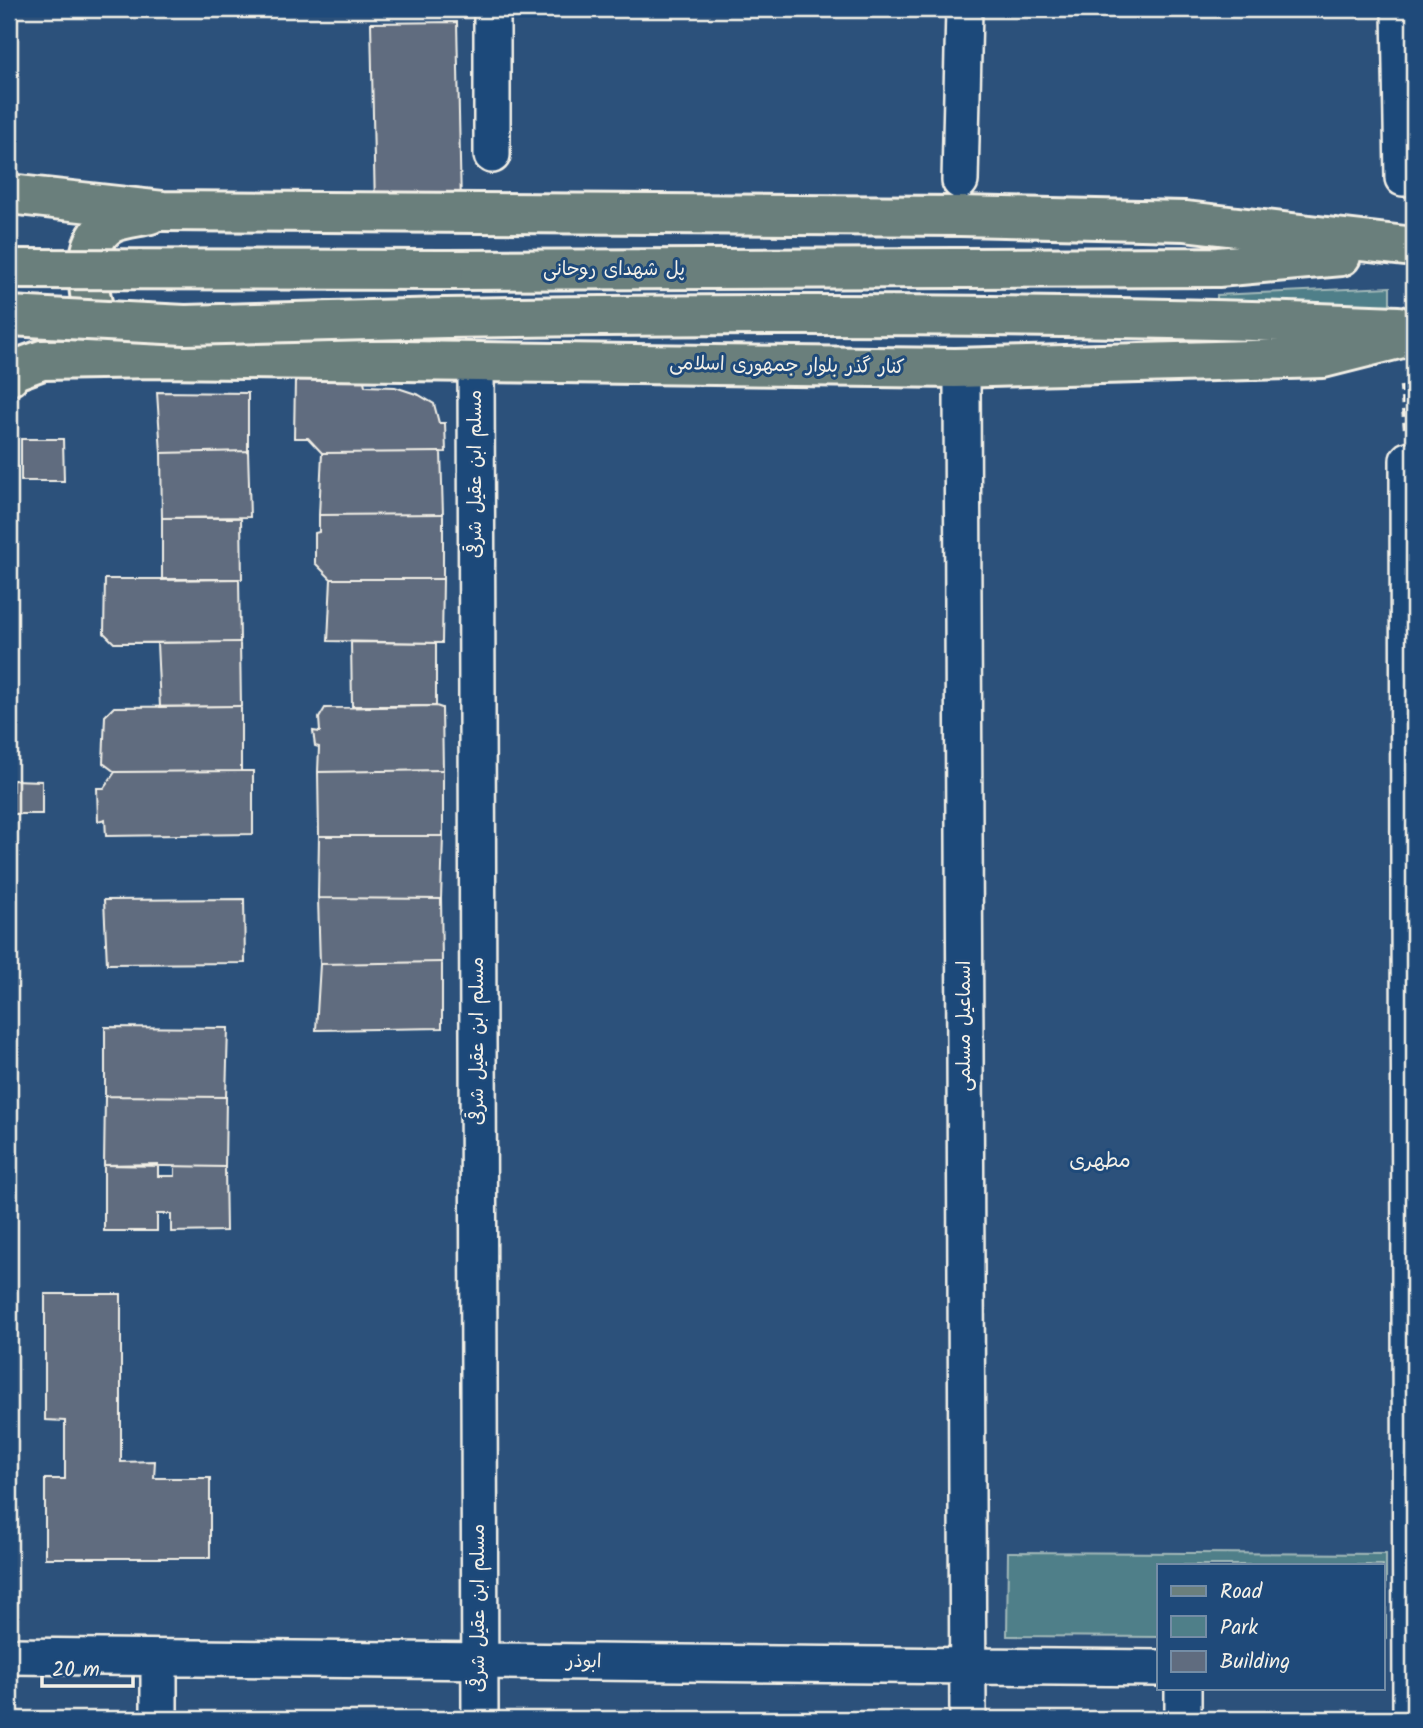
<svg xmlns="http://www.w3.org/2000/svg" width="1423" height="1728" font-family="Kalam,'Playpen Sans Arabic',sans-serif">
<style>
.green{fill:#4f7f89;stroke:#a2b8b8;stroke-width:2}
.building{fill:#606c7f;stroke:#f4f1e8;stroke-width:2}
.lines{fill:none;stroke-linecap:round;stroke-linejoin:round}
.street-casing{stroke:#f4f1e8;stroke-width:40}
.primary-casing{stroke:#f4f1e8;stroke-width:44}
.path{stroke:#f4f1e8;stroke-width:4.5;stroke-dasharray:7 5;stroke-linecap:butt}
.street{stroke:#1f4a7a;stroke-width:35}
.primary{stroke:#6b7f7c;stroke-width:38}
.primary-bridge-casing{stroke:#f4f1e8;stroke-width:44;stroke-linecap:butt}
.primary-bridge{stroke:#6b7f7c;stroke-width:38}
.labels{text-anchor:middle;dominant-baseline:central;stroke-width:6;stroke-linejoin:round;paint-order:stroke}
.street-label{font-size:19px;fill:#f4f1e8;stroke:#1f4a7a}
.neighbourhood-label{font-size:21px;fill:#f4f1e8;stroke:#1f4a7a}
</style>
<rect width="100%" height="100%" fill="#2c517b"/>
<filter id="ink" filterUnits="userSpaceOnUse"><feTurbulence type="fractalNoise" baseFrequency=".0143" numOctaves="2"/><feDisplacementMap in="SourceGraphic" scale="14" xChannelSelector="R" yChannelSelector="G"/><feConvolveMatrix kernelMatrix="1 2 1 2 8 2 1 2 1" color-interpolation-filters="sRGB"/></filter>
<g filter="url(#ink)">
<path class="green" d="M1390,287V307L1217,303V295Z
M1008,1552L1386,1554V1638H1383V1565H1159V1637L1007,1636Z"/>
<path class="building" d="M457,22L461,205L375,207L371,23Z
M295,379L364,381L365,386L395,387L419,395L434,404L439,423H445L446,452L322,453L308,438H294Z
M157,392L248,393V451L161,453Z
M21,439H63L64,481H21Z
M248,451L250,517L162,518L161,453Z
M441,452L443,514L319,515L322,453Z
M443,514V579H331L315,563V533L319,532V515Z
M162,518H241L242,579L162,580Z
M105,579H239L240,642L114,643L104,633Z
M331,579H443L442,643L328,641Z
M240,642L241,706L160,707L157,643Z
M351,642L436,643V706H352Z
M241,706V771L115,772L103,763L105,716L114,707Z
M436,706L442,708L443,770L318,772L319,747L315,746L313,731L320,732L319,718L325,708Z
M443,770V836H319L318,772Z
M241,771H253V834L106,836L105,819L98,821L97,788H104L115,772Z
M13,780L42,781V814H13Z
M319,836H443L441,899L318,898Z
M318,898L441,899L442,962L320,964Z
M244,899L245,963L107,964L104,900Z
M442,962V1028L316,1030L320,964Z
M105,1027L228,1028L226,1097L105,1096Z
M105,1096L226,1097L225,1167L104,1165Z
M158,1164V1176H175V1167H225L226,1231L171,1232V1214H157V1231H104V1165Z
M45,1294H121V1462L155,1461L154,1478H210V1558H45V1479H65V1421L45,1420Z"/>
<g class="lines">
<g class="street-casing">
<path id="street" d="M492,9V155
M1400,9L1403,178
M960,181L964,9
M476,363L480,1719
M962,385L968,1719
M1408,460L1411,1719
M9,1656L1159,1668
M159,1658V1719
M1183,1719V1688"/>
</g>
<g class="primary-casing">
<path id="primary" d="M9,194L163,211L960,216L1185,221L1414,247
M444,270L1218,267L1341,256
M446,318C763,313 1081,313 1398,326
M115,346C88,324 73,242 112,223C122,218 138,217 150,214
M9,376L12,371L42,360L157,358L955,368L1323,358L1414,335"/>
</g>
<path class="path" d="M1401,386L1405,428"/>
<use href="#street" class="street"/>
<use href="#primary" class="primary"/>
<g class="primary-bridge-casing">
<path id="primary-bridge" d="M9,269L444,270
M9,316L185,325L446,318"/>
</g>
<use href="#primary-bridge" class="primary-bridge"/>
</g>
</g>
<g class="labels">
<g class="street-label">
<text x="614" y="270">پل شهدای روحانی</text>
<text transform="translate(787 366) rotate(1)">کنار گذر بلوار جمهوری اسلامی</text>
<text transform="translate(476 474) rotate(-90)">مسلم ابن عقیل شرقی</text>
<text transform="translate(965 1026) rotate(-90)">اسماعیل مسلمی</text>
<text transform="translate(478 1041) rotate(-90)">مسلم ابن عقیل شرقی</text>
<text transform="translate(479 1608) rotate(-90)">مسلم ابن عقیل شرقی</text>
<text transform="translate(584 1662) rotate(1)">ابوذر</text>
</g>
<g class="neighbourhood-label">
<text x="1100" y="1161">مطهری</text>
</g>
</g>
<rect width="1423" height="1728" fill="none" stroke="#1f4a7a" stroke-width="35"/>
<rect x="18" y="18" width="1388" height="1693" fill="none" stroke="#f4f1e8" stroke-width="2.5" filter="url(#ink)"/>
<rect x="1157" y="1564" width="228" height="126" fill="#1f4a7a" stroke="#748da6" stroke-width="2"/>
<rect x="1171" y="1586" width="35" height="10" fill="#6b7f7c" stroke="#748da6" stroke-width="2"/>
<text x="1220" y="1598" font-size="21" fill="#f4f1e8">Road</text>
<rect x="1171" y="1616" width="35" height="21" fill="#4f7f89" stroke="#748da6" stroke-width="2"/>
<text x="1220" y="1634" font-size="21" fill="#f4f1e8">Park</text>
<rect x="1171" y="1651" width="35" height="21" fill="#606c7f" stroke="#748da6" stroke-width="2"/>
<text x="1220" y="1668" font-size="21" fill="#f4f1e8">Building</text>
<path d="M42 1676v10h91v-10" fill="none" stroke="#f4f1e8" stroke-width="3.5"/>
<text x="52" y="1676" font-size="21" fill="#f4f1e8" stroke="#1f4a7a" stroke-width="5" paint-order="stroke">20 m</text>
</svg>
